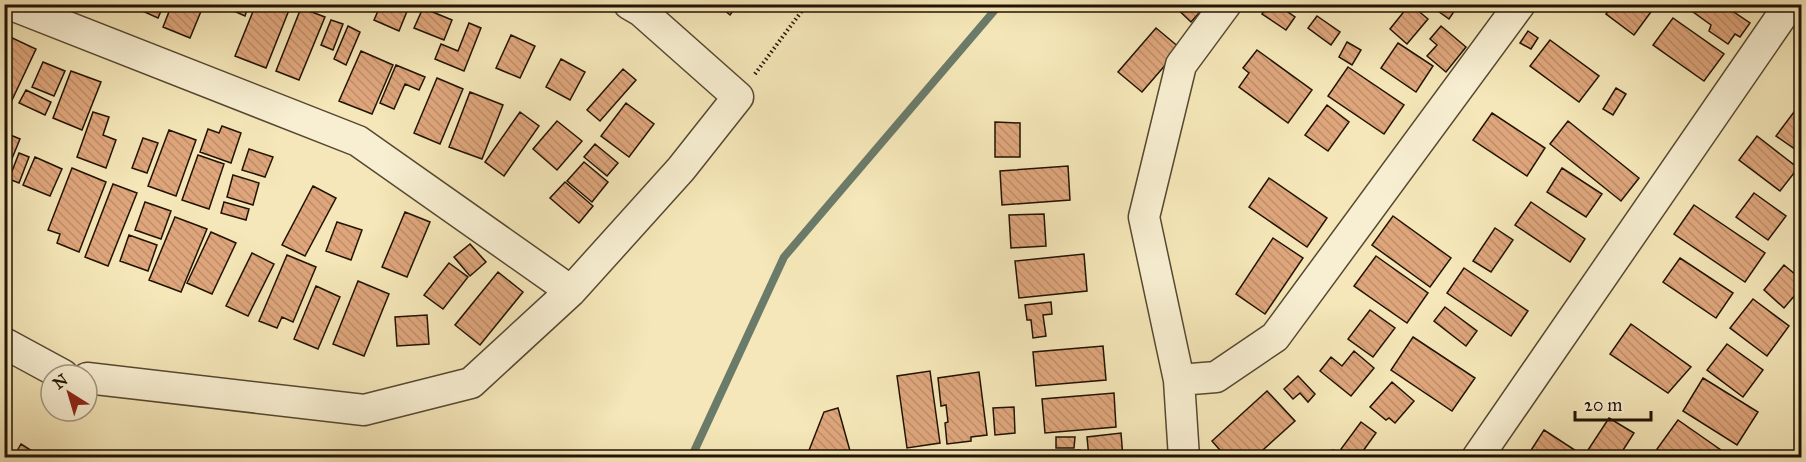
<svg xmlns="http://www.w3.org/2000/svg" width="1806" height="462" font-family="'IM FELL Great Primer',serif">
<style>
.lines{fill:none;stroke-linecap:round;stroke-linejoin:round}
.stream{stroke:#6b7b6a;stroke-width:8}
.building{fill:url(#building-back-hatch);stroke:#211303;stroke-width:1.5}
.minor-casing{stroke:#564830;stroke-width:33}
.path{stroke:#211303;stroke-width:4;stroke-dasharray:1.5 3;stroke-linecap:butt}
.minor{stroke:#f8efd2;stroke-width:30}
</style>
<defs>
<pattern id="building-back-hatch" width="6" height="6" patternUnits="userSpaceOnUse" patternTransform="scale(1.5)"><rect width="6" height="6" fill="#dfa67c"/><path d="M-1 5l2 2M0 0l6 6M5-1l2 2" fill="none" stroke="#bf8e6a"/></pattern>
</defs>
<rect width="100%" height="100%" fill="#f5e7b9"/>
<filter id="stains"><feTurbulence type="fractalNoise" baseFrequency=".00333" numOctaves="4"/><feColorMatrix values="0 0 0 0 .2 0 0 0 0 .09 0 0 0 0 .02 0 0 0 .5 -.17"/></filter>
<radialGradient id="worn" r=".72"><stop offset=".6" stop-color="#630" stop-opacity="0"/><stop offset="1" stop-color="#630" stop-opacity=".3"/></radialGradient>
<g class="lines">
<path class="stream" d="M691,458L784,257L1000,4"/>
</g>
<path class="building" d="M132,4H164L158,18L131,6Z
M172,4H204L190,38L163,27Z
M218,4H249L245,16Z
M256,4L291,5L266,68L235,56Z
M381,4H410L399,31L374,20Z
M717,4H738L730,15Z
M1172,4H1207L1191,22Z
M1269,4H1276L1295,17L1286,30L1262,14Z
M1363,4H1378L1373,11Z
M1410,4L1428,19L1407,44L1390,29Z
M1428,4H1459L1449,19Z
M1613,4H1655L1656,5L1634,35L1606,14Z
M1682,4H1726L1725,6L1750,23L1740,37L1735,34L1728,44L1709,31L1711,25Z
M301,8L325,17L299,80L276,71Z
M423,8L452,20L444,40L414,28Z
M1317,16L1340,32L1331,45L1308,28Z
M1673,18L1724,54L1704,81L1653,45Z
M331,20L343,24L333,50L321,45Z
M469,23L481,28L464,71L435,59L441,44L458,51Z
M348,26L360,32L346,65L334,59Z
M1441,26L1466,47L1446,72L1427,56L1437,45L1430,39Z
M1156,28L1180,48L1142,92L1118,72Z
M1528,31L1538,38L1531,49L1520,43Z
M511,35L535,46L520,78L496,68Z
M8,36L36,49L5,115L4,43Z
M1550,40L1599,76L1579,102L1530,66Z
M1347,42L1361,50L1352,65L1339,57Z
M1398,43L1433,66L1416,92L1381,68Z
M1257,50L1312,90L1288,123L1239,87L1249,73L1243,68Z
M361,51L393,65L372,114L339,101Z
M561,59L585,72L570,100L546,87Z
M43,62L65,71L54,96L32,87Z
M396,65L425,77L419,90L405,84L394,109L380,103Z
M1348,67L1404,105L1384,134L1328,96Z
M623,69L636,80L600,121L587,110Z
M71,71L101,82L82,130L53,118Z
M437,78L463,89L440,144L414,133Z
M1616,88L1626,94L1613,115L1603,109Z
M26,90L51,102L45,115L19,103Z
M470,92L503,105L482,159L449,147Z
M626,103L654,124L629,157L601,136Z
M1327,105L1349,122L1328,151L1305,135Z
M1797,108L1802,111V154L1776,136Z
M93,112L109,117L103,135L116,140L106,168L77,157Z
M520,112L539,126L504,176L485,162Z
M1492,113L1545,148L1527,176L1473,140Z
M557,121L582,141L557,170L533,149Z
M1568,121L1639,178L1621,201L1550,144Z
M995,122L1020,123V157H995Z
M222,126L241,133L231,163L200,152L208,129L219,133Z
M169,130L196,140L176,196L148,186Z
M8,134L20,139L4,178V143Z
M1757,136L1798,168L1780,191L1739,160Z
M143,138L158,143L147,173L132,168Z
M595,144L618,163L607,176L584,157Z
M249,149L273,157L265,177L242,170Z
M19,153L29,157L19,183L9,179Z
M198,155L224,164L209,209L182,200Z
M35,157L62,169L50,196L23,185Z
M584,162L608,182L592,202L567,181Z
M1068,166L1070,200L1002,205L1000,171Z
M72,168L106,182L79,252L57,243L60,234L48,230Z
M1562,168L1602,194L1586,217L1547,192Z
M233,175L259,183L253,205L227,197Z
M1269,178L1327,218L1307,247L1249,207Z
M565,182L593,206L579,223L550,198Z
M113,184L137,193L108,266L85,257Z
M313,186L336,198L305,256L282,245Z
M1754,193L1786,216L1768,240L1736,217Z
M145,202L171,211L161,239L135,230Z
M224,202L249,209L246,220L221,213Z
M1531,202L1585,239L1570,262L1515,225Z
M1694,205L1765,253L1745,282L1674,234Z
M405,212L430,222L407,277L382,267Z
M1044,214L1046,246L1011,248L1009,215Z
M1393,216L1451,258L1430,287L1372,245Z
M175,217L207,229L181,292L149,280Z
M337,222L362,230L351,260L326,251Z
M1495,228L1513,240L1491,272L1473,261Z
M211,232L236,243L212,294L187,283Z
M129,235L157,245L148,271L120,261Z
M1273,238L1303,258L1265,314L1236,294Z
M470,244L486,262L470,276L454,257Z
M252,253L274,264L248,316L226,306Z
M1084,254L1087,291L1019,298L1015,261Z
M287,255L316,267L293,322L282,317L277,328L259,321Z
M1376,256L1428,293L1407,323L1354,286Z
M1680,258L1733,293L1716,318L1663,282Z
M449,263L468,277L443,309L424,295Z
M1784,265L1802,280V287L1784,308L1764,290Z
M1464,268L1528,311L1511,336L1447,293Z
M498,272L523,292L480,345L455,325Z
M358,281L389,294L364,356L333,344Z
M316,286L340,297L318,349L294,339Z
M1753,299L1789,326L1767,356L1730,328Z
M1051,302L1052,314L1043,315L1046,336L1033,338L1031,320H1027L1025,305Z
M1445,307L1477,331L1466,346L1434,321Z
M1370,310L1395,328L1373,357L1348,339Z
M427,315L429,344L397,346L395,317Z
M1631,324L1691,367L1668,393L1610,354Z
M1413,337L1475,378L1452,411L1391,370Z
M1727,344L1763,370L1743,397L1707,370Z
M1103,346L1106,380L1036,386L1033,352Z
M1354,351L1374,368L1351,396L1320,371L1331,357L1342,366Z
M930,371L940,443L907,448L897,376Z
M979,372L987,435L971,437V441L947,444L945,423L948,422L946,405L941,406L938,378Z
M1298,376L1315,394L1308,402L1300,393L1293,399L1284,389Z
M1703,378L1758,412L1737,445L1683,411Z
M1392,382L1414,401L1395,423L1389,418L1386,420L1370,407Z
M1267,391L1295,421L1254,458H1227L1212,441Z
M1114,393L1116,427L1045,433L1042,399Z
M1014,407L1015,433L995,435L993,408Z
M838,408L852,458H806L824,412Z
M1609,418L1634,433L1618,458H1601L1588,450Z
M1678,420L1731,457L1669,458L1657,449Z
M1361,422L1376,433L1358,458H1352L1341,449Z
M1544,430L1587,458H1526Z
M1121,433L1123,458H1089L1087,437Z
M1056,437H1075L1074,448H1056Z
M21,444L43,458H13Z
M1080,450V458H1046V452Z
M1333,450L1344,457V458H1328Z"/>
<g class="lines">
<g class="minor-casing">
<path id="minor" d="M9,4L358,141L571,291
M4,343L63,375
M87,378L364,410L471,383L571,291L681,169L738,97L641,11L629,4
M1179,380L1216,377L1275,337L1520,4
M1184,458L1179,380L1144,217L1181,65L1226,4
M1477,458L1790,4"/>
</g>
<path class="path" d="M755,74L807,4"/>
<use href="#minor" class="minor"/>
</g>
<rect width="1806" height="462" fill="none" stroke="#f5e7b9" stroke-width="24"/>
<rect x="6" y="6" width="1794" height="450" fill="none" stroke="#211303" stroke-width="3"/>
<rect x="12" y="12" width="1782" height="438" fill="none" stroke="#211303" stroke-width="1.5"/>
<g transform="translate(69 393) rotate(323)"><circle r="28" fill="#f8efd2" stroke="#a2977f" stroke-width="1.5"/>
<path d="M0-4.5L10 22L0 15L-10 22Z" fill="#8f2418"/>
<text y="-9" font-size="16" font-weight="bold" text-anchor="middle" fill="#211303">N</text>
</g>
<path d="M1575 411v9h76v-9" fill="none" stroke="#211303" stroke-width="3"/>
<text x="1584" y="411" font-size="18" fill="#211303" stroke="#f8efd2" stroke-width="4.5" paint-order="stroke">20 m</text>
<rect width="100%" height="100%" filter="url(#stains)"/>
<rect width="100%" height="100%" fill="url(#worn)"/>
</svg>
